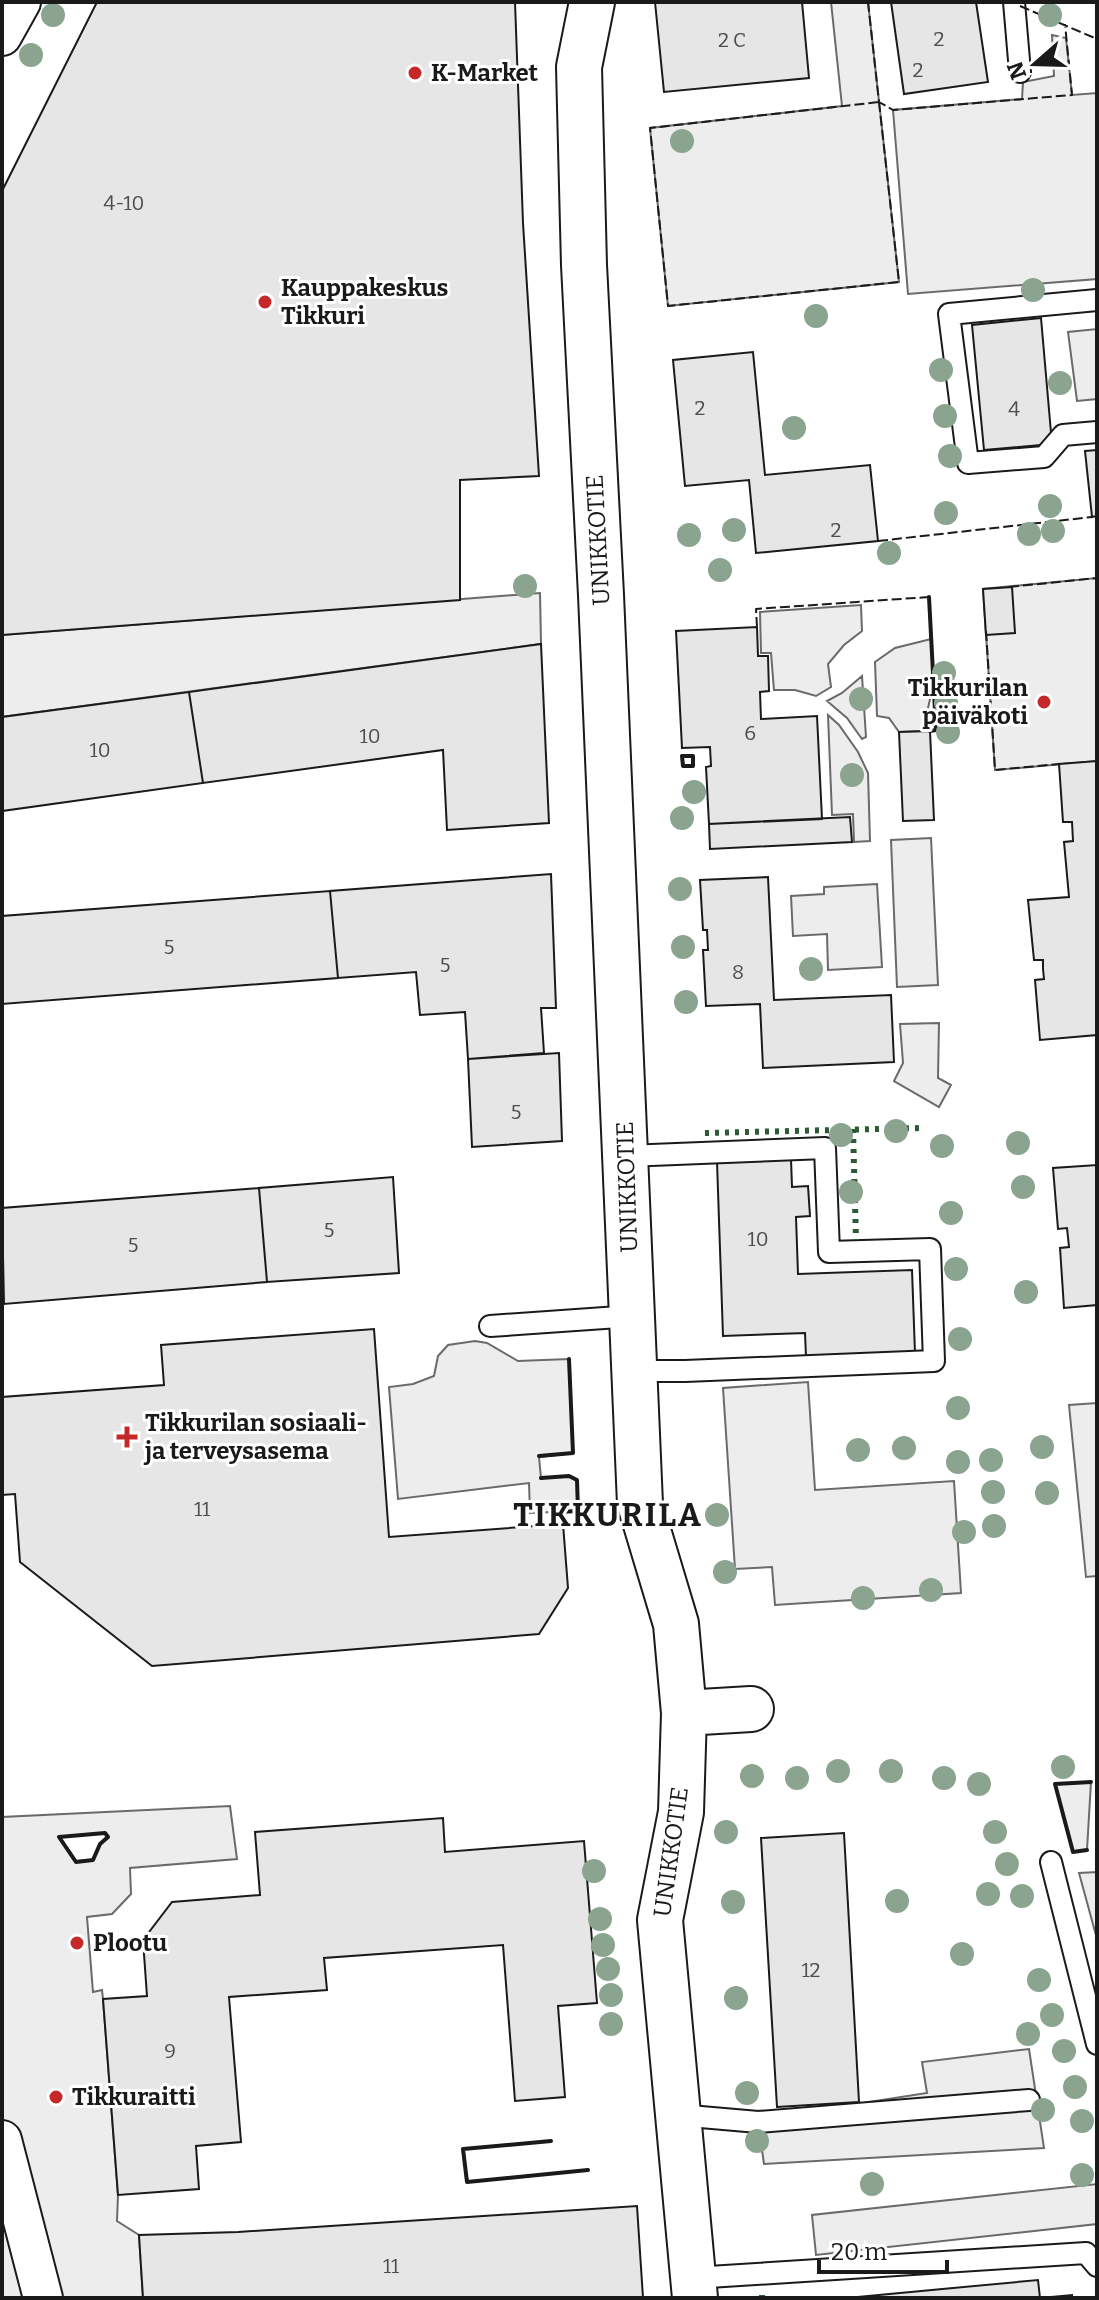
<svg xmlns="http://www.w3.org/2000/svg" width="1099" height="2300" font-family="Bitter,serif">
<style>
.built{fill:#ededed;stroke:#6a6a6a;stroke-width:2;fill-rule:evenodd}
.building{fill:#e6e6e6;stroke:#1a1a1a;stroke-width:2}
.lines{fill:none;stroke-linecap:round;stroke-linejoin:round}
.lane-casing{stroke:#1a1a1a;stroke-width:24}
.street-casing{stroke:#1a1a1a;stroke-width:42}
.secondary-casing{stroke:#1a1a1a;stroke-width:48}
.lane{stroke:#fff;stroke-width:20}
.street{stroke:#fff;stroke-width:38}
.secondary{stroke:#fff;stroke-width:44}
.hedge{stroke:#2b5a34;stroke-width:6;stroke-dasharray:4 6;stroke-linecap:butt}
.fence{stroke:#1a1a1a;stroke-width:2;stroke-dasharray:10 4;stroke-linecap:butt}
.wall{stroke:#1a1a1a;stroke-width:4}
.tree{fill:#8aa48f}
.poi-dot{fill:#c62828;stroke:#fff;stroke-width:3}
.labels{text-anchor:middle;dominant-baseline:central;stroke-width:6;stroke-linejoin:round;paint-order:stroke}
.number-label{font-size:20px;fill:#4d4d4d}
.poi-label{font-size:24px;font-weight:bold;fill:#1a1a1a;stroke:#fff;text-anchor:start}
.street-label{font-size:24px;fill:#1a1a1a;stroke:#fff}
.district-label{font-size:32px;font-weight:bold;letter-spacing:2px;fill:#1a1a1a;stroke:#fff}
</style>
<rect width="100%" height="100%" fill="#fff"/>
<path class="built" d="M831,2H868L899,282L668,306L650,128L842,106Z
M1052,35L1066,38L1072,95L1097,93V279L908,294L893,110L1022,99L1023,82L1054,76Z
M1097,329V399L1077,401L1068,332Z
M1097,578V761L995,770L983,589Z
M540,593L541,644L2,717V635Z
M861,605L862,631L844,645L828,664L831,687L816,696L795,690H774L771,653H761L760,612Z
M931,639L934,681L923,731L899,732L889,718L877,716L875,662L895,648Z
M862,676L866,737L862,739L847,718L827,701L842,693Z
M828,715L839,725L858,752L868,773L870,841L854,842L853,814L832,815Z
M931,838L938,985L897,987L891,840Z
M877,884L882,967L828,970L827,934L793,936L791,896L824,894V887Z
M939,1023L938,1078L951,1085L939,1107L894,1081L903,1063L900,1024Z
M475,1341L487,1343L518,1361L569,1359L573,1453L539,1457L541,1478L569,1476L577,1480L578,1511L530,1513L529,1483L398,1499L389,1387L413,1384L434,1376L438,1356L448,1345Z
M808,1382L815,1490L954,1481L961,1593L775,1605L772,1567L735,1569L723,1388Z
M1097,1403V1576L1086,1577L1069,1405Z
M1091,1782L1087,1850L1073,1852L1055,1784Z
M230,1806L237,1859L130,1868L131,1894L112,1914L87,1917L93,1992L102,1990L103,1999L118,2195L117,2221L139,2235L143,2298H2V1817ZM105,1833L107,1837L100,1844L93,1860L76,1861L60,1837Z
M1097,1872V1939L1079,1873Z
M1029,2049L1044,2148L764,2164L758,2122L832,2112L869,2102L927,2093L922,2062Z
M1097,2184V2224L816,2255L812,2215Z"/>
<path class="building" d="M97,2H515L523,223L539,476L460,480V600L2,635V191Z
M655,2H802L809,78L664,92Z
M891,2H976L988,82L904,94Z
M1041,318L1052,444L984,450L972,325Z
M753,352L765,475L870,465L878,541L756,553L749,480L685,486L673,360Z
M1097,450V516L1092,517L1085,451Z
M1012,587L1015,633L986,635L983,589Z
M757,627L758,656H768L769,691L760,692L761,719L817,716L822,819L709,824L706,767L711,766L710,747L682,748L676,631Z
M541,644L549,823L447,830L443,750L203,783L189,692Z
M189,692L203,783L2,811V717Z
M930,731L934,820L903,821L899,732Z
M1097,761V1035L1040,1040L1035,980L1044,979L1043,969V960H1034L1028,900L1069,897L1064,842L1073,841L1072,822H1063L1059,764Z
M850,817L852,842L710,849L709,824Z
M551,874L556,1008H541L544,1053L468,1059L465,1012L420,1015L416,972L338,978L330,891Z
M768,877L774,1000L891,995L894,1062L763,1068L760,1004L706,1006L703,950H708L707,930H703L700,880Z
M330,891L338,978L2,1004V916Z
M559,1053L562,1141L472,1147L468,1059Z
M791,1159L792,1187L808,1186L810,1216L796,1217L798,1274L912,1270L915,1353L806,1357L805,1333L723,1336L717,1162Z
M1097,1165V1305L1064,1308L1060,1248L1069,1247L1067,1228L1058,1229L1053,1168Z
M393,1177L399,1273L267,1282L259,1188Z
M259,1188L267,1282L4,1304L2,1208Z
M374,1329L389,1537L563,1524L568,1588L539,1634L152,1666L20,1562L15,1494L2,1495V1397L164,1385L161,1345Z
M443,1818L445,1852L584,1841L597,2003L558,2006L565,2097L515,2101L503,1945L324,1958L327,1990L229,1997L241,2142L196,2146L199,2189L118,2195L103,1999L147,1996L143,1940L172,1902L260,1895L255,1832Z
M844,1833L859,2102L777,2107L761,1838Z
M637,2206L643,2298H143L139,2235L238,2232Z
M1038,2280L1040,2298L1072,2295V2298H847Z"/>
<g class="lines">
<g class="lane-casing">
<path id="lane" d="M1014,2L1020,72
M1097,300L949,314L968,463L1044,457L1063,435L1097,432
M626,1156L825,1148L829,1252L930,1249L934,1361L685,1371H635
M490,1326L633,1316
M1051,1862L1097,2044
M678,2115L758,2122L1029,2100
M693,2278L1086,2253L1097,2266"/>
</g>
<g class="street-casing">
<path id="street" d="M2,36L21,2
M2,2140L43,2298"/>
</g>
<g class="secondary-casing">
<path id="secondary" d="M592,2L579,67L584,265L601,595L640,1504L676,1624L684,1713L681,1812L660,1920L695,2298
M684,1713L751,1709"/>
</g>
<use href="#lane" class="lane"/>
<use href="#street" class="street"/>
<use href="#secondary" class="secondary"/>
<path class="hedge" d="M853,1129L856,1240
M705,1133L921,1128
M762,2295V2298"/>
<path class="fence" d="M868,2L879,102L893,110L1072,95L1065,24
M1020,6L1097,39
M879,102L899,282L668,306L650,128Z
M878,541L1092,517
M1009,587L1097,578
M757,627L756,609L929,597
M986,631L995,770L1059,764"/>
<path class="wall" d="M929,597L936,730L930,731
M682,756H693V766H683Z
M539,1456L573,1453L569,1359
M541,1478L569,1476L577,1480L578,1511L559,1512L558,1524
M105,1833L108,1837L100,1844L93,1860L76,1862L59,1837Z
M1087,1850L1073,1852L1055,1784L1091,1782
M551,2141L463,2149L467,2182L588,2170"/>
</g>
<g class="tree">
<circle cx="53" cy="15" r="12"/>
<circle cx="1050" cy="15" r="12"/>
<circle cx="31" cy="55" r="12"/>
<circle cx="682" cy="141" r="12"/>
<circle cx="1033" cy="290" r="12"/>
<circle cx="816" cy="316" r="12"/>
<circle cx="941" cy="370" r="12"/>
<circle cx="1060" cy="383" r="12"/>
<circle cx="945" cy="416" r="12"/>
<circle cx="794" cy="428" r="12"/>
<circle cx="950" cy="456" r="12"/>
<circle cx="1050" cy="506" r="12"/>
<circle cx="946" cy="513" r="12"/>
<circle cx="734" cy="530" r="12"/>
<circle cx="1053" cy="531" r="12"/>
<circle cx="1029" cy="534" r="12"/>
<circle cx="689" cy="535" r="12"/>
<circle cx="889" cy="553" r="12"/>
<circle cx="720" cy="570" r="12"/>
<circle cx="525" cy="586" r="12"/>
<circle cx="944" cy="673" r="12"/>
<circle cx="861" cy="699" r="12"/>
<circle cx="946" cy="703" r="12"/>
<circle cx="948" cy="732" r="12"/>
<circle cx="852" cy="775" r="12"/>
<circle cx="694" cy="792" r="12"/>
<circle cx="682" cy="818" r="12"/>
<circle cx="680" cy="889" r="12"/>
<circle cx="683" cy="947" r="12"/>
<circle cx="811" cy="969" r="12"/>
<circle cx="686" cy="1002" r="12"/>
<circle cx="896" cy="1131" r="12"/>
<circle cx="841" cy="1135" r="12"/>
<circle cx="1018" cy="1143" r="12"/>
<circle cx="942" cy="1146" r="12"/>
<circle cx="1023" cy="1187" r="12"/>
<circle cx="851" cy="1192" r="12"/>
<circle cx="951" cy="1213" r="12"/>
<circle cx="956" cy="1269" r="12"/>
<circle cx="1026" cy="1292" r="12"/>
<circle cx="960" cy="1339" r="12"/>
<circle cx="958" cy="1408" r="12"/>
<circle cx="1042" cy="1447" r="12"/>
<circle cx="904" cy="1448" r="12"/>
<circle cx="858" cy="1450" r="12"/>
<circle cx="991" cy="1460" r="12"/>
<circle cx="958" cy="1462" r="12"/>
<circle cx="993" cy="1492" r="12"/>
<circle cx="1047" cy="1493" r="12"/>
<circle cx="717" cy="1515" r="12"/>
<circle cx="994" cy="1526" r="12"/>
<circle cx="964" cy="1532" r="12"/>
<circle cx="725" cy="1572" r="12"/>
<circle cx="931" cy="1590" r="12"/>
<circle cx="863" cy="1598" r="12"/>
<circle cx="1063" cy="1767" r="12"/>
<circle cx="838" cy="1771" r="12"/>
<circle cx="891" cy="1771" r="12"/>
<circle cx="752" cy="1776" r="12"/>
<circle cx="797" cy="1778" r="12"/>
<circle cx="944" cy="1778" r="12"/>
<circle cx="979" cy="1784" r="12"/>
<circle cx="726" cy="1832" r="12"/>
<circle cx="995" cy="1832" r="12"/>
<circle cx="1007" cy="1864" r="12"/>
<circle cx="594" cy="1871" r="12"/>
<circle cx="988" cy="1894" r="12"/>
<circle cx="1022" cy="1896" r="12"/>
<circle cx="897" cy="1901" r="12"/>
<circle cx="733" cy="1902" r="12"/>
<circle cx="600" cy="1919" r="12"/>
<circle cx="603" cy="1945" r="12"/>
<circle cx="962" cy="1954" r="12"/>
<circle cx="608" cy="1969" r="12"/>
<circle cx="1039" cy="1980" r="12"/>
<circle cx="611" cy="1995" r="12"/>
<circle cx="736" cy="1998" r="12"/>
<circle cx="1052" cy="2015" r="12"/>
<circle cx="611" cy="2024" r="12"/>
<circle cx="1028" cy="2034" r="12"/>
<circle cx="1064" cy="2051" r="12"/>
<circle cx="1075" cy="2087" r="12"/>
<circle cx="747" cy="2093" r="12"/>
<circle cx="1043" cy="2110" r="12"/>
<circle cx="1082" cy="2121" r="12"/>
<circle cx="757" cy="2141" r="12"/>
<circle cx="1082" cy="2175" r="12"/>
<circle cx="872" cy="2184" r="12"/>
</g>
<g class="poi-dot">
<circle cx="415" cy="73" r="8"/>
<circle cx="265" cy="302" r="8"/>
<circle cx="1044" cy="702" r="8"/>
<path d="M123 1425h8v8h8v8h-8v8h-8v-8h-8v-8h8z"/>
<circle cx="77" cy="1943" r="8"/>
<circle cx="56" cy="2097" r="8"/>
</g>
<g class="labels">
<g class="number-label">
<text x="939" y="39">2</text>
<text x="732" y="40">2 C</text>
<text x="918" y="70">2</text>
<text x="124" y="203">4-10</text>
<text x="700" y="408">2</text>
<text x="1014" y="409">4</text>
<text x="836" y="530">2</text>
<text x="750" y="733">6</text>
<text x="370" y="736">10</text>
<text x="100" y="750">10</text>
<text x="169" y="947">5</text>
<text x="445" y="965">5</text>
<text x="738" y="972">8</text>
<text x="516" y="1112">5</text>
<text x="329" y="1230">5</text>
<text x="758" y="1239">10</text>
<text x="133" y="1245">5</text>
<text x="202" y="1509">11</text>
<text x="811" y="1970">12</text>
<text x="170" y="2051">9</text>
<text x="391" y="2266">11</text>
</g>
<g class="poi-label">
<text x="431" y="73">K-Market</text>
<text x="281" y="288">Kauppakeskus<tspan x="281" dy="28">Tikkuri</tspan></text>
<text x="1028" y="688" text-anchor="end">Tikkurilan<tspan x="1028" dy="28">päiväkoti</tspan></text>
<text x="145" y="1423">Tikkurilan sosiaali-<tspan x="145" dy="28">ja terveysasema</tspan></text>
<text x="93" y="1943">Plootu</text>
<text x="72" y="2097">Tikkuraitti</text>
</g>
<g class="street-label">
<text transform="translate(598 540) rotate(-93)">UNIKKOTIE</text>
<text transform="translate(627 1187) rotate(-92)">UNIKKOTIE</text>
<text transform="translate(671 1852) rotate(-82)">UNIKKOTIE</text>
</g>
<g class="district-label">
<text x="608" y="1515">TIKKURILA</text>
</g>
</g>
<rect width="1099" height="2300" fill="none" stroke="#1a1a1a" stroke-width="8"/>
<g transform="translate(1035 64) rotate(250)" stroke="#ffffff" stroke-width="6" paint-order="stroke">
<path d="M0-6L14 30L0 20L-14 30Z" fill="#1a1a1a"/>
<text y="-12" font-size="22" font-weight="bold" text-anchor="middle" fill="#1a1a1a">N</text>
</g>
<path d="M819 2260v12h128v-12" fill="none" stroke="#1a1a1a" stroke-width="4"/>
<text x="831" y="2260" font-size="24" fill="#1a1a1a" stroke="#ffffff" stroke-width="6" paint-order="stroke">20 m</text>
</svg>
